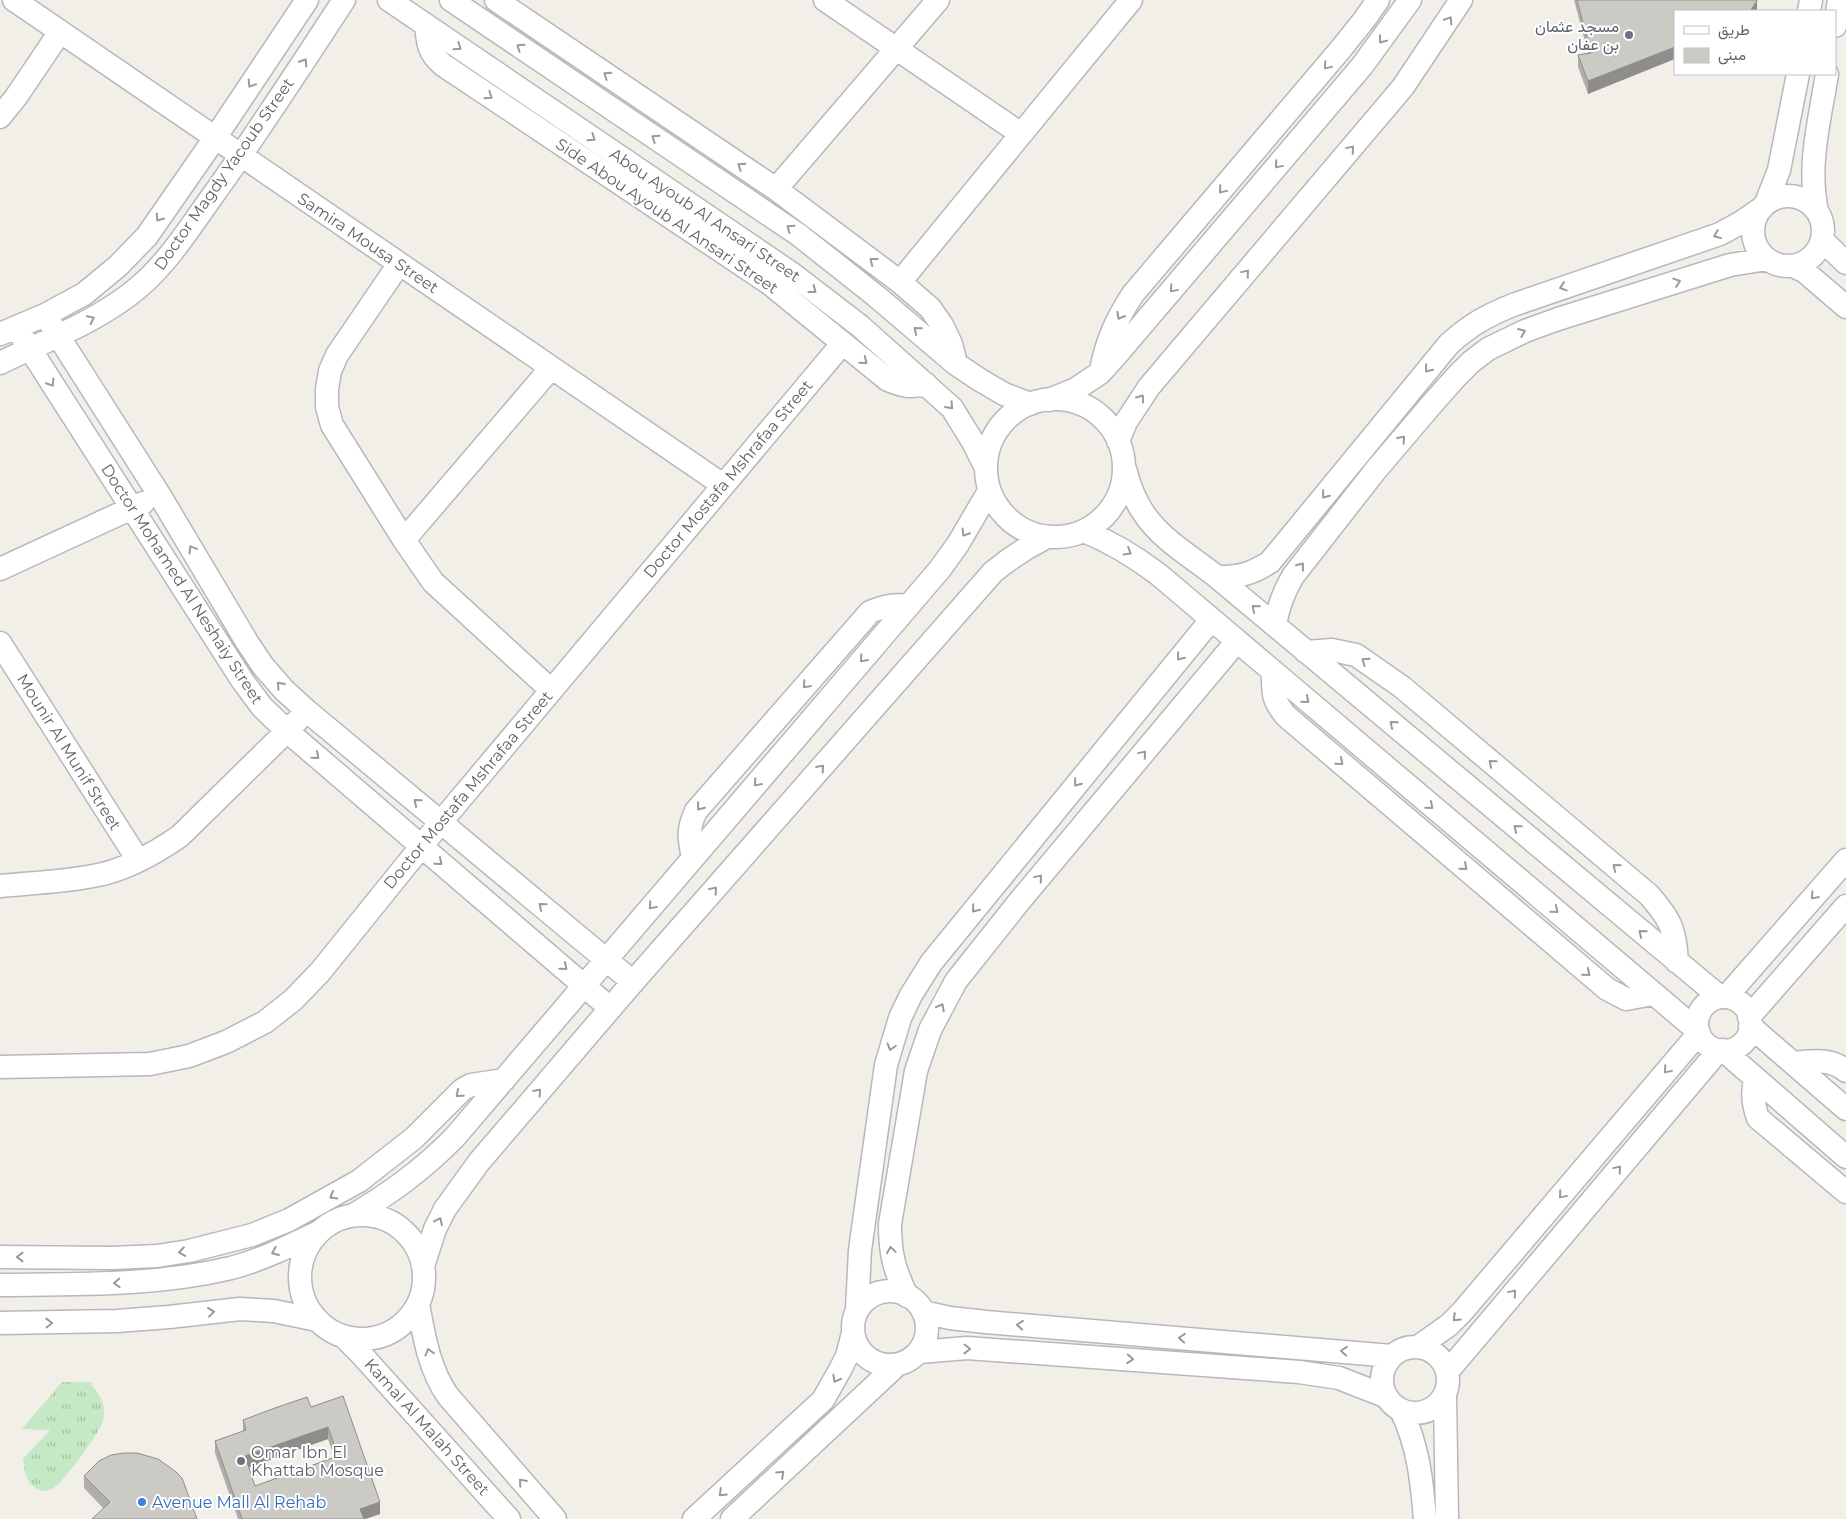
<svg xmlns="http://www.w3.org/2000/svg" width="1846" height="1519" font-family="Montserrat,Vazirmatn,sans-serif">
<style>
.grass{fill:url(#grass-tufts)}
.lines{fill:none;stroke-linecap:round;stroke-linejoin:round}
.minor-casing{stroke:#b5b8bc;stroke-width:25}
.minor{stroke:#fff;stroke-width:22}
.wall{fill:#afaea9;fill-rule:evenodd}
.shaded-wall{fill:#8f8d8a}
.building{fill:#cccac5;stroke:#8f8d8a;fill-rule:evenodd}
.oneway{stroke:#979a9d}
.worship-dot{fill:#6b7280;stroke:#fff;stroke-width:2}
.shop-dot{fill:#3f7fe0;stroke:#fff;stroke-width:2}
.labels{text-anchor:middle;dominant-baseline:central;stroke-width:4;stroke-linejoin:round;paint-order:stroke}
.worship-label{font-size:16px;fill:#5b616d;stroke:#fff;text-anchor:end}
.street-label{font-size:16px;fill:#5f6368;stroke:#fff}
.shop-label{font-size:16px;fill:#366cbe;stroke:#fff;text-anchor:start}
</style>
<defs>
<pattern id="grass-tufts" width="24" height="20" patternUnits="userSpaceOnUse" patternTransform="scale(1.25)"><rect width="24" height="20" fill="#c5e8c5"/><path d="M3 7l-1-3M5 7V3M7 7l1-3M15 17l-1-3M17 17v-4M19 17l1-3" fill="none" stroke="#a3c0a4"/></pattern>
</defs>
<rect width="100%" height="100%" fill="#f1efe8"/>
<path class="grass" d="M62,1382H93L91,1385C101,1395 107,1407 103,1421C101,1431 64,1481 55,1487C52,1490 48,1490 44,1491C27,1487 25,1475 23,1459L50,1430L22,1429Z"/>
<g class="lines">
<g class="minor-casing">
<path id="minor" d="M14,0L723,485
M389,0L791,273L860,326L952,408L973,442L986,468
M451,0L799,235L876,296L956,364L980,380L1004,394L1030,404
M496,0L776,189L900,282L930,308L942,325L951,344L956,363
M825,0L1021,134
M1809,11L1811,0
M426,25C428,44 428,52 443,65L769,283L888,380C902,386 911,388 926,384
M1835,26L1839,0
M0,117L16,97L60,32
M776,189L938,0
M1753 231a35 35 0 1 1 70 0a35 35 0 1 1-70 0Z
M1766,203L1779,170L1798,74
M1817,211C1807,165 1820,119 1827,74
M1822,240L1846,263
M399,264L337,355L330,371L327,389V407L332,425L404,540L433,582L551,690
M1793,266L1804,271L1846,307
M900,282L1131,0
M45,315L160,496L247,642L263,666L284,690L307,711L633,982
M16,327L242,680L262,707L287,731L610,1008
M0,334L45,315L84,294L118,266L147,236L215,138L307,0
M0,363C47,340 99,321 139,287C168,262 189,229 211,198C257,134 300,67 344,0
M1101,370C1107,340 1116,320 1133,294L1340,50L1364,20L1378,0
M986 468a69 69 0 1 1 138 0a69 69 0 1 1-138 0Z
M1049,400L1076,389L1100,373L1119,352L1362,66L1410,0
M1118,441L1126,422L1149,387L1403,87L1461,0
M1125,469C1129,484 1134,499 1143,512C1160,539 1192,557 1217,577L1720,997
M1084,531C1111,542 1134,556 1158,574L1698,1031
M404,540L551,368
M0,569L143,503
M1217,577C1240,577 1251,574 1270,562L1449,344C1470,325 1486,316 1513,305L1720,234L1740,223L1759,210
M1275,625C1278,607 1283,593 1293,576L1375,471L1432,404L1456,377L1471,362L1488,349L1525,331L1558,319L1730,265L1767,259
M0,643L138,860
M1306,652L1332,650L1356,655L1402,687L1649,895C1671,920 1675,929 1677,962
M1273,672C1273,693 1272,699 1286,716L1607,989L1626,999L1653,994
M693,858C689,838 687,830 696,811L870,612C884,606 894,604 908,606
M0,886C31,883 62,882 93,876C124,871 154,854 180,836L297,721
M1726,997L1846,860
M1697 1024a27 27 0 1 1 54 0a27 27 0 1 1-54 0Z
M1749,1017L1846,906
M1750,1026L1846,1109
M1723,1050L1846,1157
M1794,1063C1812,1061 1831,1058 1846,1071
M0,1067L150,1064L189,1056L226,1042L265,1022L293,1000L320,972L441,822L842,344
M1755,1080C1752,1094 1753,1104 1758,1118L1846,1192
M300 1277a62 62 0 1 1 124 0a62 62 0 1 1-124 0Z
M352,1216C392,1192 421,1171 454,1138L940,569L958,544L989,491
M0,1257L112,1258L157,1256L189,1251L252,1235L289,1220L359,1181L414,1138L462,1090L471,1085L504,1080
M423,1266L435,1229L445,1209L479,1162L633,982L993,572C1010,558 1027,547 1047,537
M0,1285C77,1284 155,1286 231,1268C261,1260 290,1246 319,1232
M853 1328a37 37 0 1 1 74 0a37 37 0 1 1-74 0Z
M907,1296C894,1269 890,1254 890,1224L916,1071L930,1030L956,981L1018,903L1237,641
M418,1304C424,1336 429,1369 448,1396L555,1519
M857,1310L860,1250L886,1065L900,1018L911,995L931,963L1211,620
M923,1312L950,1318L986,1322L1392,1356
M0,1323L117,1321L169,1317L240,1309L274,1311L317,1320
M343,1336L361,1354L509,1519
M1382 1380a33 33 0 1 1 66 0a33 33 0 1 1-66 0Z
M1418,1347L1449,1325L1462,1312L1699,1033
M919,1352L967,1348L1299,1372L1339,1378L1385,1396
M1448,1371L1719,1050
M1445,1397L1447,1519
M1401,1410C1418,1445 1422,1481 1425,1519
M694,1519L823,1400L840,1370L847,1356L853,1333
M732,1519L898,1364"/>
</g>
<use href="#minor" class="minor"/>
</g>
<path class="wall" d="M1574,0H1757V11L1588,94L1578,67V55L1588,53Z
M343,1396L380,1514L365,1519H238L215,1453V1441L243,1432V1420L311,1407ZM328,1439L334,1457L255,1486L248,1467Z
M84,1476L197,1519L103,1508L84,1488Z"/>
<path class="shaded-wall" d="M1757,1V11H1750Z
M1675,47V59L1588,94V81Z
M328,1427V1439L245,1469V1456Z
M380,1502V1514L365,1519H360V1509Z"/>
<path class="building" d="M1577,0H1757V1L1750,11H1675V47L1588,81L1578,55L1591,53Z
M343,1396L380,1502L360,1509L364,1519H242L215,1441L246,1430L243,1420L275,1408L307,1397L311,1407ZM328,1427L338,1456L255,1486L245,1456Z
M124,1453H137L158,1459L175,1471L182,1478L197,1519H92L110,1502L84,1476L99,1461L111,1455Z"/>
<defs><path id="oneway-chevron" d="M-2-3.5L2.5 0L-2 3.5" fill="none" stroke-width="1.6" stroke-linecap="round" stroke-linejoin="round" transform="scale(1.25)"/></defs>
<g class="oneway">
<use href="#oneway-chevron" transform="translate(1449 20) rotate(-58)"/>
<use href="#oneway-chevron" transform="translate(1382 40) rotate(127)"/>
<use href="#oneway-chevron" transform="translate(458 47) rotate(34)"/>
<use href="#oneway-chevron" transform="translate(520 47) rotate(-146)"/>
<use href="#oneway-chevron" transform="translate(304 62) rotate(-57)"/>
<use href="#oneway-chevron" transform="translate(1327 66) rotate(130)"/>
<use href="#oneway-chevron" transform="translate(607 75) rotate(-146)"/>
<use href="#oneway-chevron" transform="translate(251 84) rotate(123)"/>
<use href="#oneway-chevron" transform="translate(489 96) rotate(34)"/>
<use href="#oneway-chevron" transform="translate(592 138) rotate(34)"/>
<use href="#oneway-chevron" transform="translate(655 138) rotate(-146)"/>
<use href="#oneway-chevron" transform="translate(1351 149) rotate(-50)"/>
<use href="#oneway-chevron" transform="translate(1278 165) rotate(130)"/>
<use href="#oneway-chevron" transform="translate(741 166) rotate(-146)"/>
<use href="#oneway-chevron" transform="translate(1222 190) rotate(130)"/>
<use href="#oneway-chevron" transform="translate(159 218) rotate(125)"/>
<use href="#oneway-chevron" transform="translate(790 228) rotate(-145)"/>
<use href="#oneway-chevron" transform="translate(1717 235) rotate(158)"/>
<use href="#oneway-chevron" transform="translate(873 261) rotate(-142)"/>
<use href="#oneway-chevron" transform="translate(1246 273) rotate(-50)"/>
<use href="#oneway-chevron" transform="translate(1677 282) rotate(-19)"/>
<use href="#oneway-chevron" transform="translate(1563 287) rotate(162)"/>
<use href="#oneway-chevron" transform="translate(1173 289) rotate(130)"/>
<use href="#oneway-chevron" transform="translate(813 290) rotate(37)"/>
<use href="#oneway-chevron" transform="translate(1120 316) rotate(120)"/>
<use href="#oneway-chevron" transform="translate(91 319) rotate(-26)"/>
<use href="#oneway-chevron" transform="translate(917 330) rotate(-140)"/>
<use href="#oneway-chevron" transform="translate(1522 332) rotate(-23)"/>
<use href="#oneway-chevron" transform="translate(864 361) rotate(39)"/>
<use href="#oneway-chevron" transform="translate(1428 369) rotate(129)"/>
<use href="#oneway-chevron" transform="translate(51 383) rotate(58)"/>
<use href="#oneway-chevron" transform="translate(1141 398) rotate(-54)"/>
<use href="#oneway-chevron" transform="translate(950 406) rotate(48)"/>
<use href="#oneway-chevron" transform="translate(1402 439) rotate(-49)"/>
<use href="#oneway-chevron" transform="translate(1325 495) rotate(129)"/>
<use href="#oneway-chevron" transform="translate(965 533) rotate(122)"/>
<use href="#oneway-chevron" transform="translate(192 549) rotate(-121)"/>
<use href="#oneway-chevron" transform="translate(1128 552) rotate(31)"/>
<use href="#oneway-chevron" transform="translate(1301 566) rotate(-52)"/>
<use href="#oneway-chevron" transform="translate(1255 608) rotate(-140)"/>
<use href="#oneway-chevron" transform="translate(1180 657) rotate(129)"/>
<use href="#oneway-chevron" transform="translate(863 659) rotate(131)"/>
<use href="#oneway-chevron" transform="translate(1365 661) rotate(-145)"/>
<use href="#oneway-chevron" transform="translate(280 685) rotate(-132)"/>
<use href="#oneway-chevron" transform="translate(806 685) rotate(131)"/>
<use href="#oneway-chevron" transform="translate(1306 700) rotate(40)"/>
<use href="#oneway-chevron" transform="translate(1393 724) rotate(-140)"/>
<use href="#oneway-chevron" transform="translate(1143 754) rotate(-50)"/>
<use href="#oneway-chevron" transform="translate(316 756) rotate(41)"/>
<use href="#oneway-chevron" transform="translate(1340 762) rotate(40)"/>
<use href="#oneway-chevron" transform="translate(1492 763) rotate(-140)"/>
<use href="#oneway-chevron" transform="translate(821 768) rotate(-49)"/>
<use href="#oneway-chevron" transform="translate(757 783) rotate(131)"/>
<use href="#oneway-chevron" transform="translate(1077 783) rotate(129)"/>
<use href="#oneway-chevron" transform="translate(417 802) rotate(-140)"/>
<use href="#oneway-chevron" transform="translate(1430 806) rotate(40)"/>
<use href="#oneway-chevron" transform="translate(700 807) rotate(128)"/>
<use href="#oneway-chevron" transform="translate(1517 828) rotate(-140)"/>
<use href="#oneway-chevron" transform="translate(439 862) rotate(40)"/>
<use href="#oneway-chevron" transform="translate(1464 867) rotate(41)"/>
<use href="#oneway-chevron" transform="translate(1616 867) rotate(-140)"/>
<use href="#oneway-chevron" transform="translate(1039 878) rotate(-50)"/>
<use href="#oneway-chevron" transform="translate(714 890) rotate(-49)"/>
<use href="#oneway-chevron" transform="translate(1814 896) rotate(131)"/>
<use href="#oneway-chevron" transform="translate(542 906) rotate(-140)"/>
<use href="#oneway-chevron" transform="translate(652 906) rotate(130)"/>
<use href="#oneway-chevron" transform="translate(975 909) rotate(129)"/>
<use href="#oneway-chevron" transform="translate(1555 910) rotate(40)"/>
<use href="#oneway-chevron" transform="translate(1642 933) rotate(-140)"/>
<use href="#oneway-chevron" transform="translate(564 967) rotate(40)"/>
<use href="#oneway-chevron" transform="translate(1587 973) rotate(40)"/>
<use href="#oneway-chevron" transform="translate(941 1007) rotate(-62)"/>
<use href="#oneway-chevron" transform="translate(891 1047) rotate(106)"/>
<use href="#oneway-chevron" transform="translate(1667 1070) rotate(130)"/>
<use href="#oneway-chevron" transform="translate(538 1092) rotate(-49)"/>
<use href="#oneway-chevron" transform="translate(459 1094) rotate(140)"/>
<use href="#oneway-chevron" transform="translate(1618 1169) rotate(-50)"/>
<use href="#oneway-chevron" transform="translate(1562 1195) rotate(130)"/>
<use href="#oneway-chevron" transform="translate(333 1196) rotate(150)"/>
<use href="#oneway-chevron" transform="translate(439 1221) rotate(-64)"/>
<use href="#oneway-chevron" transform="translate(891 1250) rotate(-98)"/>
<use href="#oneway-chevron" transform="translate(182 1252) rotate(172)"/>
<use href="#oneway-chevron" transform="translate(275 1252) rotate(157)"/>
<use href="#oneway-chevron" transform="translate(20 1257) rotate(-180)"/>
<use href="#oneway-chevron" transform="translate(117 1283) rotate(177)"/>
<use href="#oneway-chevron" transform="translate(1513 1293) rotate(-50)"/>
<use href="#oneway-chevron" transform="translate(211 1312) rotate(-7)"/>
<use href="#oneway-chevron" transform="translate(1456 1318) rotate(136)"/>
<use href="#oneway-chevron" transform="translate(49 1323) rotate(-1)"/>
<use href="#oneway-chevron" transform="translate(1020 1325) rotate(-175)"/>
<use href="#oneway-chevron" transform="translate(1182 1338) rotate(-175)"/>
<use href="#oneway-chevron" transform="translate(967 1349) rotate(1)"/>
<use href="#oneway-chevron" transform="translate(1344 1351) rotate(-175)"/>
<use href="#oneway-chevron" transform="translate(429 1352) rotate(-105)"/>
<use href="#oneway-chevron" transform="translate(1130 1359) rotate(4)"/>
<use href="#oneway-chevron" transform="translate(836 1379) rotate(118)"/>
<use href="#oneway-chevron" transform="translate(781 1474) rotate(-43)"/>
<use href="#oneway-chevron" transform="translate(522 1482) rotate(-131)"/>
<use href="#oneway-chevron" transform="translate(722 1493) rotate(137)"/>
</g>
<g class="worship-dot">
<circle cx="1629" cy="35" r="5"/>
<circle cx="241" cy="1461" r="5"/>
</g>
<circle class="shop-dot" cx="142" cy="1502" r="5"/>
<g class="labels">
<g class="worship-label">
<text x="1619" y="26">مسجد عثمان<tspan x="1619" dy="18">بن عفان</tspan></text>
<text x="251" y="1452" text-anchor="start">Omar Ibn El<tspan x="251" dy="18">Khattab Mosque</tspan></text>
</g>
<g class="street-label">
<text transform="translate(224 174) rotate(-55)">Doctor Magdy Yacoub Street</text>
<text transform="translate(705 215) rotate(34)">Abou Ayoub Al Ansari Street</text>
<text transform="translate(667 216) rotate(34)">Side Abou Ayoub Al Ansari Street</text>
<text transform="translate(368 243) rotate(34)">Samira Mousa Street</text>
<text transform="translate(728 479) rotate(-50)">Doctor Mostafa Mshrafaa Street</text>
<text transform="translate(182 584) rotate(57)">Doctor Mohamed Al Neshaiy Street</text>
<text transform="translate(69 752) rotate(58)">Mounir Al Munif Street</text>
<text transform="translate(468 790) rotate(-50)">Doctor Mostafa Mshrafaa Street</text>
<text transform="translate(427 1427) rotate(48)">Kamal Al Malah Street</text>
</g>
<g class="shop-label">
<text x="152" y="1502">Avenue Mall Al Rehab</text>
</g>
</g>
<rect x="1674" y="10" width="162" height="65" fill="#ffffff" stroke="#bfc1c3"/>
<rect x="1684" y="26" width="25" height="8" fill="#ffffff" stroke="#bfc1c3"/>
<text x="1718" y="35" font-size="15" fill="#5f6368">طريق</text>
<rect x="1684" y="48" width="25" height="15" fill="#cccac5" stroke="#bfc1c3"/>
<text x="1718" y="60" font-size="15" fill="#5f6368">مبنى</text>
</svg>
